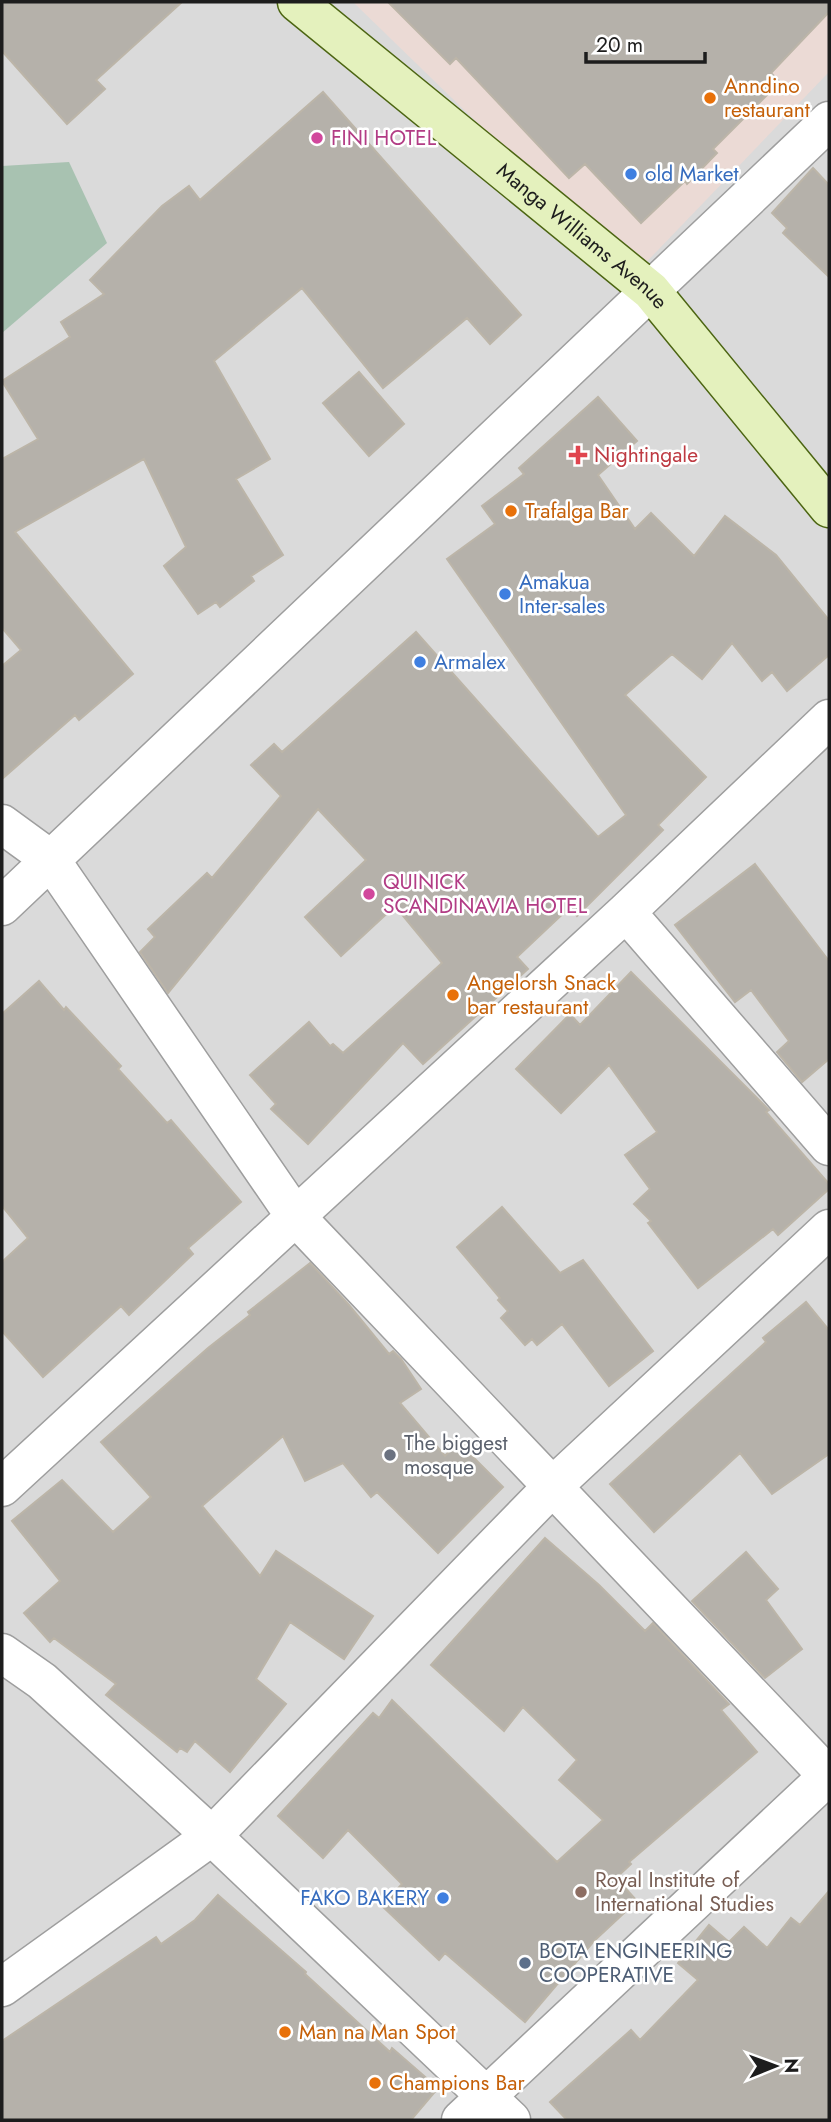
<svg xmlns="http://www.w3.org/2000/svg" width="831" height="2122" font-family="Jost,sans-serif">
<style>
.residential{fill:#dadada}
.commercial{fill:#ebdad5}
.cemetery{fill:#a8c2b1}
.building{fill:#b5b1aa;stroke:#bcb5a8;stroke-width:2}
.lines{fill:none;stroke-linecap:round;stroke-linejoin:round}
.street-casing{stroke:#9e9e9e;stroke-width:41}
.secondary-casing{stroke:#4c6512;stroke-width:41}
.street{stroke:#fff;stroke-width:38}
.secondary{stroke:#e4f1bd;stroke-width:38}
.food-dot{fill:#e8710a;stroke:#fff;stroke-width:2.5}
.hotel-dot{fill:#d1479c;stroke:#fff;stroke-width:2.5}
.shop-dot{fill:#3f7fe0;stroke:#fff;stroke-width:2.5}
.health-dot{fill:#e0444e;stroke:#fff;stroke-width:2.5}
.worship-dot{fill:#6b7280;stroke:#fff;stroke-width:2.5}
.education-dot{fill:#8d6e63;stroke:#fff;stroke-width:2.5}
.service-dot{fill:#5c6f8a;stroke:#fff;stroke-width:2.5}
.labels{text-anchor:middle;dominant-baseline:central;stroke-width:5;stroke-linejoin:round;paint-order:stroke}
.food-label{font-size:21px;fill:#c56008;stroke:#fff;text-anchor:start}
.hotel-label{font-size:21px;fill:#b23c85;stroke:#fff;text-anchor:start}
.shop-label{font-size:21px;fill:#366cbe;stroke:#fff;text-anchor:start}
.street-label{font-size:21px;fill:#1d1d1d;stroke:#fff}
.health-label{font-size:21px;fill:#be3a42;stroke:#fff;text-anchor:start}
.worship-label{font-size:21px;fill:#5b616d;stroke:#fff;text-anchor:start}
.education-label{font-size:21px;fill:#785e54;stroke:#fff;text-anchor:start}
.service-label{font-size:21px;fill:#4e5e75;stroke:#fff;text-anchor:start}
</style>
<rect width="100%" height="100%" fill="#ecebe4"/>
<path class="residential" d="M2,2H829V2120H2Z"/>
<path class="commercial" d="M353,2H829V72L634,275Z"/>
<path class="cemetery" d="M69,162L107,243L2,333V166Z"/>
<path class="building" d="M2,2H182L96,80L105,89L67,124L2,51Z
M388,2H829V12L771,73L780,82L713,149L717,153L687,184L685,181L641,223L585,164L569,178L456,58L450,64Z
M323,92L521,315L490,344L467,318L383,388L302,288L214,361L270,459L236,479L283,555L251,576L254,581L220,607L216,602L198,614L164,566L186,547L144,459L15,532L133,674L79,720L75,715L2,779V666L21,650L2,628V459L38,439L2,381L70,337L61,322L104,294L90,280L162,206L189,186L200,200Z
M813,168L829,185V277L783,233L787,228L772,213Z
M359,372L404,424L369,456L323,403Z
M598,397L637,441L598,475L635,529L651,513L694,556L725,516L776,555L829,620V655L787,691L772,672L762,681L732,643L702,679L672,654L625,695L706,777L658,825L663,830L577,916L570,907L517,957L528,969L423,1064L403,1043L308,1144L271,1109L276,1104L250,1075L309,1022L330,1046L333,1044L343,1053L442,963L395,906L341,956L305,917L366,860L318,809L168,993L140,952L155,937L148,929L207,873L212,878L281,796L251,765L274,744L282,752L416,632L598,837L626,815L447,559L495,524L482,506L524,474L519,468Z
M755,864L829,961V1059L802,1082L777,1052L789,1041L751,990L735,1002L675,925Z
M631,972L769,1110L766,1112L829,1184V1189L778,1235L773,1229L698,1288L648,1223L651,1221L634,1204L650,1189L625,1155L657,1132L609,1065L561,1113L516,1069L570,1014L580,1025Z
M39,981L64,1010L66,1007L121,1066L118,1069L167,1123L171,1120L241,1202L188,1248L193,1254L129,1315L121,1306L43,1377L2,1331V1262L28,1238L2,1206V1014Z
M502,1207L560,1273L583,1260L653,1351L609,1386L562,1324L537,1345L532,1339L525,1345L501,1318L508,1311L498,1300L500,1298L457,1247Z
M310,1263L349,1305L389,1354L393,1351L401,1359L421,1389L400,1403L445,1456L458,1442L503,1487L438,1553L377,1492L371,1497L343,1463L305,1481L283,1436L202,1506L260,1576L276,1551L373,1616L344,1659L290,1622L256,1679L286,1704L230,1772L195,1741L187,1752L180,1748L177,1752L106,1695L116,1684L54,1638L50,1642L24,1613L60,1581L12,1521L62,1480L113,1532L151,1497L101,1442L208,1348L250,1315L248,1312Z
M806,1302L829,1330V1454L772,1494L740,1453L654,1532L610,1484L766,1342L763,1338Z
M545,1538L599,1585L645,1631L653,1623L729,1704L721,1710L757,1752L629,1862L631,1864L616,1878L637,1901L594,1941L525,2022L445,1953L439,1960L382,1906L402,1884L348,1830L323,1858L278,1816L373,1713L379,1718L392,1700L557,1862L603,1820L559,1780L577,1760L523,1707L504,1731L431,1665Z
M746,1552L778,1589L766,1600L802,1649L765,1678L692,1601Z
M829,1891V2120H567L550,2102L631,2030L640,2040L698,1980L678,1963L709,1925L729,1942L744,1927L767,1948L791,1918L800,1925Z
M218,1895L306,1972L305,1974L390,2052L392,2048L438,2088L411,2120H2V2041L156,1937L161,1944L195,1920Z"/>
<g class="lines">
<g class="street-casing">
<path id="street" d="M2,824L50,859L295,1216L829,1777
M2,906L829,121
M626,912L829,1146
M2,1487L626,912L829,719
M2,1653L42,1681L212,1836L511,2120
M2,1987L212,1836L553,1486L829,1229
M461,2120L829,1775"/>
</g>
<g class="secondary-casing">
<g id="secondary">
<path id="s1" d="M297,2L651,291L829,508"/>
</g>
</g>
<use href="#street" class="street"/>
<use href="#secondary" class="secondary"/>
</g>
<g class="food-dot">
<circle cx="710" cy="98" r="7"/>
<circle cx="511" cy="511" r="7"/>
<circle cx="453" cy="995" r="7"/>
<circle cx="285" cy="2032" r="7"/>
<circle cx="375" cy="2083" r="7"/>
</g>
<g class="hotel-dot">
<circle cx="317" cy="138" r="7"/>
<circle cx="369" cy="894" r="7"/>
</g>
<g class="shop-dot">
<circle cx="631" cy="174" r="7"/>
<circle cx="505" cy="594" r="7"/>
<circle cx="420" cy="662" r="7"/>
<circle cx="443" cy="1898" r="7"/>
</g>
<path class="health-dot" d="M574.5 444.5h7v7h7v7h-7v7h-7v-7h-7v-7h7z"/>
<circle class="worship-dot" cx="390" cy="1455" r="7"/>
<circle class="education-dot" cx="581" cy="1892" r="7"/>
<circle class="service-dot" cx="525" cy="1963" r="7"/>
<g class="labels">
<g class="food-label">
<text x="724" y="86">Anndino<tspan x="724" dy="24">restaurant</tspan></text>
<text x="525" y="511">Trafalga Bar</text>
<text x="467" y="983">Angelorsh Snack<tspan x="467" dy="24">bar restaurant</tspan></text>
<text x="299" y="2032">Man na Man Spot</text>
<text x="389" y="2083">Champions Bar</text>
</g>
<g class="hotel-label">
<text x="331" y="138">FINI HOTEL</text>
<text x="383" y="882">QUINICK<tspan x="383" dy="24">SCANDINAVIA HOTEL</tspan></text>
</g>
<g class="shop-label">
<text x="645" y="174">old Market</text>
<text x="519" y="582">Amakua<tspan x="519" dy="24">Inter-sales</tspan></text>
<text x="434" y="662">Armalex</text>
<text x="429" y="1898" text-anchor="end">FAKO BAKERY</text>
</g>
<g class="street-label">
<text stroke="none"><textPath href="#s1" startOffset="369">Manga Williams Avenue</textPath></text>
</g>
<g class="health-label">
<text x="594" y="455">Nightingale</text>
</g>
<g class="worship-label">
<text x="404" y="1443">The biggest<tspan x="404" dy="24">mosque</tspan></text>
</g>
<g class="education-label">
<text x="595" y="1880">Royal Institute of<tspan x="595" dy="24">International Studies</tspan></text>
</g>
<g class="service-label">
<text x="539" y="1951">BOTA ENGINEERING<tspan x="539" dy="24">COOPERATIVE</tspan></text>
</g>
</g>
<rect width="831" height="2122" fill="none" stroke="#1d1d1d" stroke-width="7"/>
<g transform="translate(775 2066) rotate(89)" stroke="#ffffff" stroke-width="5" paint-order="stroke">
<path d="M0-5L12 26L0 18L-12 26Z" fill="#1d1d1d"/>
<text y="-10" font-size="19" font-weight="bold" text-anchor="middle" fill="#1d1d1d">N</text>
</g>
<path d="M586 52v10h119v-10" fill="none" stroke="#1d1d1d" stroke-width="3.5"/>
<text x="596" y="52" font-size="21" fill="#1d1d1d" stroke="#ffffff" stroke-width="5" paint-order="stroke">20 m</text>
</svg>
